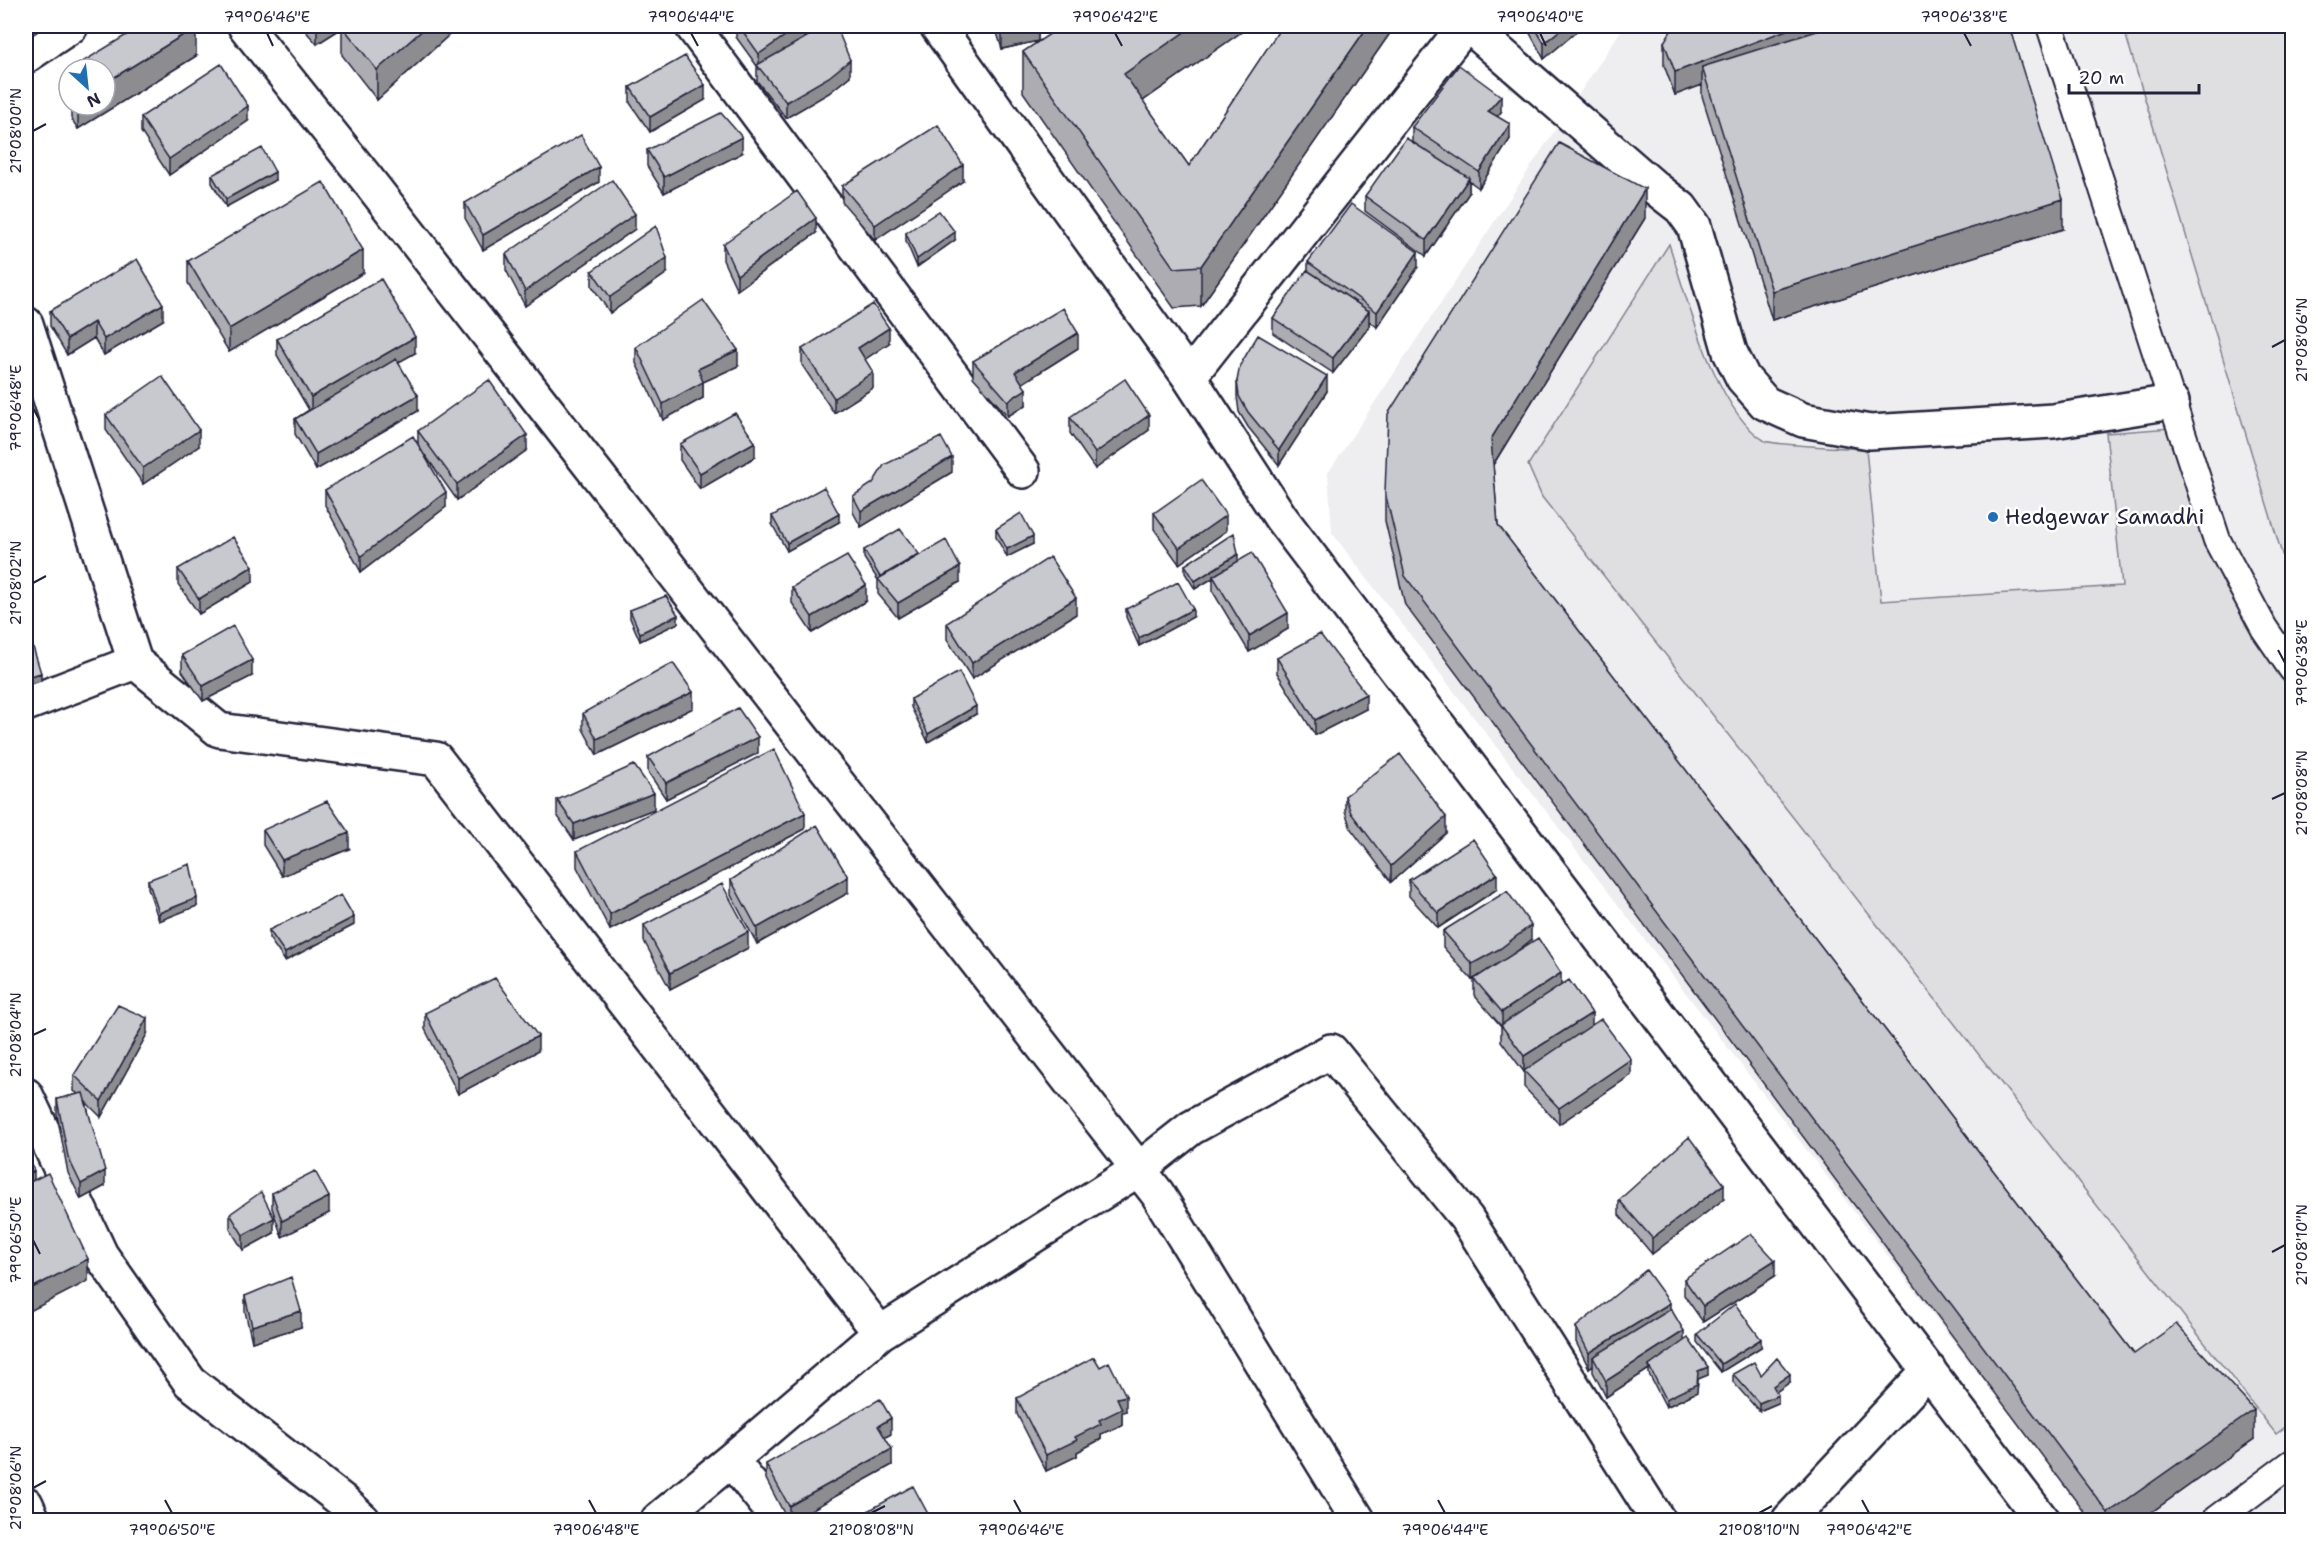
<svg xmlns="http://www.w3.org/2000/svg" width="2318" height="1546" font-family="'Shantell Sans',sans-serif">
<style>
.built{fill:#eeeef1}
.green{fill:#dfdfe2;stroke:#80808e;stroke-width:1.5}
.lines{fill:none;stroke-linecap:round;stroke-linejoin:round}
.lane-casing{stroke:#22223b;stroke-width:30}
.street-casing{stroke:#22223b;stroke-width:38}
.secondary-casing{stroke:#22223b;stroke-width:38}
.lane{stroke:#fff;stroke-width:26}
.street{stroke:#fff;stroke-width:33}
.secondary{stroke:#fff;stroke-width:33}
.wall{fill:#acacb2;stroke:#22223b;stroke-width:1.5}
.shaded-wall{fill:#8c8c91;stroke:#22223b;stroke-width:1.5}
.building{fill:#c8c8cf;stroke:#22223b;stroke-width:1.5}
.ticks{fill:none;stroke:#22223b;stroke-width:2}
.poi-dot{fill:#1f6fb2;stroke:#fff;stroke-width:2}
.labels{text-anchor:middle;dominant-baseline:central;stroke-width:5;stroke-linejoin:round;paint-order:stroke}
.poi-label{font-size:21px;fill:#22223b;stroke:#fff;text-anchor:start}
.neatline{fill:none;stroke:#22223b;stroke-width:2}
.ticks-label{font-size:15px;text-anchor:middle;fill:#22223b}
</style>
<rect width="100%" height="100%" fill="#fff"/>
<filter id="ink" filterUnits="userSpaceOnUse"><feTurbulence type="fractalNoise" baseFrequency=".0167" numOctaves="2"/><feDisplacementMap in="SourceGraphic" scale="12" xChannelSelector="R" yChannelSelector="G"/><feConvolveMatrix kernelMatrix="1 2 1 2 8 2 1 2 1" color-interpolation-filters="sRGB"/></filter>
<g filter="url(#ink)">
<path class="built" d="M1624,26H2123L2287,571L2292,579V1504L2271,1520H2091L1332,533L1328,473Z"/>
<path class="green" d="M2123,26H2292V579L2287,571Z
M1669,244C1687,298 1716,412 1765,441C1773,445 1851,448 1866,449L1881,601L2122,586L2106,433L2171,428L2201,523L2225,587L2292,683V1422L2276,1434L1542,497L1528,465Z"/>
<g class="lines">
<g class="lane-casing">
<path id="lane" d="M2050,26L2217,540L2264,628L2292,669
M2216,1520L2292,1463"/>
</g>
<g class="street-casing">
<path id="street" d="M692,26L1023,471
M937,26L1189,377L1465,26
M1469,26L1654,187L1681,208L1694,226L1730,352L1743,378L1765,403L1803,420L1870,432L2053,421L2172,402
M26,56L71,26
M26,324L135,662L219,730L436,759L880,1333
M1189,377L1281,518L2042,1520
M26,704L135,662
M26,1095L101,1255L190,1382L344,1502L363,1520
M26,1504L33,1520
M658,1520L731,1460
M779,1520L731,1460L880,1333L1139,1169L1191,1128L1331,1051L1467,1219L1658,1520
M1789,1520L1929,1370"/>
</g>
<g class="secondary-casing">
<path id="secondary" d="M245,26L367,179L1157,1193L1358,1520"/>
</g>
<use href="#lane" class="lane"/>
<use href="#street" class="street"/>
<use href="#secondary" class="secondary"/>
</g>
<path class="wall" d="M301,26H459L377,100L342,55V28L317,44Z
M736,26H822L800,41L850,76L829,93L786,118L757,81V66L736,37Z
M995,26H1038V41L1002,49Z
M1062,26H1250L1143,101L1189,166L1282,26H1395L1201,306L1174,308L1023,92V52Z
M1526,26H1583L1544,59Z
M1664,42L2063,229L1772,320L1702,96V85L1675,95L1664,65Z
M196,56L78,129L71,118V105H105V69H84V61Z
M630,87L705,100L650,132L630,103Z
M1501,112L1497,117L1510,139L1479,188L1469,181V193L1426,256L1365,211V196L1412,141V127Z
M141,117L248,121L169,175L141,132Z
M647,150L742,153L664,193L647,166Z
M212,175L275,180L226,207L212,183Z
M963,181L875,240L842,202V186Z
M599,182L483,250L465,218V203Z
M1645,218L1493,465L1498,525L2134,1354L2254,1439L2139,1521H2091L1405,605L1385,521V492Z
M635,229L525,306L506,270V254Z
M816,233L737,290L723,260V244Z
M906,233L955,240L917,267L906,241Z
M188,261L363,273L229,352L188,283Z
M1308,262L1418,267L1377,327L1369,321V327L1333,373L1273,333V318L1308,270Z
M592,271L667,273L610,313L592,286Z
M50,311L163,320L104,355L94,338L67,355L50,326Z
M277,339L415,353L398,362L418,411L316,470L295,434V419L309,410L277,355Z
M889,343L865,359L873,388L834,413L802,365V349Z
M636,347L738,366L703,382V398L663,420L636,363Z
M1078,348L1023,383L1026,405L1008,416L973,377V361Z
M1237,381L1327,391L1279,465L1248,427L1239,412L1237,396Z
M106,415L199,446L143,484L106,430Z
M1070,417L1149,430L1095,469L1070,433Z
M418,431L527,450L457,500L425,455L446,507L361,572L325,505V490L418,445Z
M680,444L755,457L700,489L680,460Z
M952,472L861,527L853,512V496Z
M1154,513L1226,531L1179,564L1154,529Z
M772,516L839,522L787,551L772,524Z
M996,529L1033,544L1007,557L996,537Z
M864,550L919,555L960,582L898,618L878,594V580L864,558Z
M1238,561L1288,629L1249,652L1213,592V578L1195,589L1185,573V565Z
M178,569L253,582L199,614L178,584Z
M792,587L866,601L812,633L792,603Z
M1126,609L1193,617L1139,646L1126,617Z
M630,610L678,623L640,641L630,618Z
M1076,614L972,679L947,639V623Z
M182,655L252,676L203,701L182,671Z
M1277,658L1366,709L1315,735L1277,673Z
M911,699L976,714L928,742L911,707Z
M693,708L597,755L583,729V713Z
M758,753L666,799L648,772V757Z
M1345,796L1446,833L1391,882L1351,829L1345,811Z
M557,800L654,809L574,840L557,815Z
M805,829L610,930L577,867V851Z
M263,830L349,849L282,876L263,845Z
M148,880L197,906L159,921L148,888Z
M731,880L848,893L757,944L731,895Z
M1409,880L1497,889L1438,928L1409,896Z
M354,925L285,961L269,938V930Z
M644,925L748,948L670,989L644,941Z
M1443,931L1531,940L1514,953L1561,985L1631,1075L1559,1124L1524,1087V1071V1072L1501,1041V1026L1474,995V979L1472,980L1443,947Z
M425,1013L538,1051L458,1094L425,1029Z
M147,1034L101,1117L86,1102L105,1186L81,1199L68,1173L57,1114V1099L78,1094L74,1091V1075Z
M272,1193L329,1213L282,1237L272,1208Z
M1724,1199L1652,1254L1619,1215V1200Z
M230,1214L274,1233L243,1250L230,1229Z
M1775,1276L1703,1322L1684,1295V1279Z
M245,1296L301,1327L252,1342L245,1311Z
M1670,1309L1684,1341L1708,1375L1698,1379L1697,1392L1666,1407L1649,1374V1369L1606,1397L1593,1372V1365L1589,1368L1576,1342V1327Z
M1697,1334L1761,1347L1721,1372L1697,1342Z
M1100,1367L1126,1411L1122,1412V1425L1101,1434V1439L1077,1452V1456L1046,1471L1017,1414V1398Z
M1733,1374L1761,1375L1790,1382L1776,1392L1778,1403L1759,1411L1733,1382Z
M891,1434L885,1437L892,1465L791,1521H788L766,1479V1464Z"/>
<path class="shaded-wall" d="M26,26H38V31L26,39Z
M317,26H345H342V28L317,44Z
M427,26H459L377,100V70Z
M799,26H822L759,69V54Z
M1002,26H1038V41L1002,49Z
M1193,26H1250L1124,114V74Z
M1368,26H1395L1201,306V266Z
M1565,26H1583L1544,59V43Z
M1797,26H1845L1702,67V85L1675,95V72Z
M196,27V56L78,129V105H105V83Z
M850,60V76L829,93L786,118V102Z
M705,85V100L650,132V117Z
M1501,96V112L1488,127V111Z
M248,106V121L169,175V159Z
M1510,124V139L1479,188V172Z
M742,137V153L664,193V177Z
M963,165V181L875,240V225Z
M599,167V182L483,250V235Z
M275,172V180L226,207V199Z
M1469,178V193L1426,256V240Z
M1645,189V218L1491,468V439Z
M2063,199V229L1772,320V291Z
M635,214V229L525,306V291Z
M816,218V233L737,290V275Z
M955,232V240L917,267V259Z
M363,250V273L229,352V329Z
M1418,252V267L1377,327V312Z
M667,258V273L610,313V297Z
M163,304V320L104,355V339Z
M1369,311V327L1333,373V358Z
M94,322V338L67,355V339Z
M889,328V343L858,364V348Z
M1078,333V348L1015,388V372Z
M415,337V353L311,412V397Z
M738,350V366L703,382V398L663,420V404L698,369Z
M873,372V388L834,413V398Z
M1327,376V391L1279,465V450Z
M1026,389V405L1008,416V401Z
M418,395V411L316,470V454Z
M1149,415V430L1095,469V453Z
M199,430V446L143,484V468Z
M527,435V450L457,500V484Z
M755,442V457L700,489V473Z
M952,457V472L861,527V511Z
M446,492V507L361,572V556Z
M839,514V522L787,551V543Z
M1226,515V531L1179,564V548Z
M1033,536V544L1007,557V549Z
M1238,554V562L1213,576V578L1195,589V581Z
M253,566V582L199,614V599Z
M960,567V582L898,618V603Z
M866,585V601L812,633V617Z
M1076,598V614L972,679V663Z
M1193,609V617L1139,646V638Z
M1288,613V629L1249,652V636Z
M678,615V623L640,641V633Z
M252,660V676L203,701V686Z
M41,673V681L26,685V677Z
M693,692V708L597,755V739Z
M1366,694V709L1315,735V720Z
M976,706V714L928,742V734Z
M758,737V753L666,799V783Z
M654,793V809L574,840V824Z
M805,813V829L610,930V914Z
M1446,817V833L1391,882V866Z
M349,833V849L282,876V860Z
M1497,874V889L1438,928V913Z
M848,877V893L757,944V928Z
M197,898V906L159,921V913Z
M354,917V925L285,961V953Z
M1531,925V940L1501,964L1472,980V964Z
M748,932V948L670,989V973Z
M1561,973V988L1502,1027V1012Z
M1592,1013V1029L1524,1072V1056Z
M147,1018V1034L101,1117V1101Z
M538,1036V1051L458,1094V1078Z
M1631,1059V1075L1559,1124V1108Z
M34,1171V1194L26,1198V1175Z
M105,1171V1186L81,1199V1184Z
M1724,1184V1199L1652,1254V1238Z
M329,1197V1213L282,1237V1221Z
M274,1218V1233L243,1250V1235Z
M88,1259V1281L26,1313V1291Z
M1775,1260V1276L1703,1322V1306Z
M1670,1303V1318L1593,1357V1365L1589,1368V1353Z
M301,1311V1327L252,1342V1326Z
M1684,1331V1347L1649,1366V1369L1606,1397V1381Z
M1761,1339V1347L1721,1372V1364Z
M1708,1367V1375L1698,1379L1697,1392L1666,1407V1399L1698,1371Z
M1790,1374V1382L1773,1394V1386Z
M1778,1395V1403L1759,1411V1403Z
M1126,1396V1411L1122,1412V1425L1101,1434V1439L1077,1452V1456L1046,1471V1455L1075,1437L1099,1420L1117,1398Z
M2254,1410V1439L2139,1521H2108V1513Z
M891,1418V1434L878,1441V1426Z
M892,1449V1465L791,1521H789V1506Z
M928,1514V1521H916Z"/>
<path class="building" d="M141,26H195L196,27L105,83V69H87L84,61Z
M342,26H427L377,70Z
M739,26H799L759,54Z
M826,26H836L850,60L829,77L786,102L757,65Z
M1062,26H1193L1124,74L1189,166L1282,26H1368L1201,266L1174,268L1023,52Z
M1534,26H1565L1544,43Z
M1674,26H1797L1675,72L1664,42Z
M1833,26H2009L2063,199L1772,291L1702,67Z
M685,56L705,85L650,117L630,87Z
M221,64L248,106L169,159L141,117Z
M1459,65L1501,96L1488,111L1510,124L1479,172L1412,127Z
M721,113L742,137L664,177L647,150Z
M938,125L963,165L875,225L842,186Z
M581,135L599,167L483,235L465,203Z
M1406,138L1469,178L1426,240L1365,196Z
M1559,143L1645,189L1491,439L1498,525L2134,1354L2176,1324L2254,1410L2108,1513L1405,576L1385,492L1388,414Z
M262,148L275,172L226,199L212,175Z
M612,180L635,214L525,291L506,254Z
M323,182L363,250L229,329L188,261Z
M797,191L816,218L737,275L723,244Z
M1351,204L1418,252L1377,312L1308,262Z
M939,211L955,232L917,259L906,233Z
M656,226L667,258L610,297L592,271Z
M137,259L163,304L104,339L94,322L67,339L50,311Z
M1307,270L1369,311L1333,358L1273,318Z
M381,279L415,337L311,397L277,339Z
M703,300L738,350L698,369L703,382L663,404L636,347Z
M873,304L889,328L858,348L873,372L834,398L802,349Z
M1063,308L1078,333L1015,372L1026,389L1008,401L973,361Z
M1258,335L1327,376L1279,450L1248,412L1239,396L1237,381L1240,365Z
M396,359L418,395L316,454L295,419Z
M162,376L199,430L143,468L106,415Z
M1125,379L1149,415L1095,453L1070,417Z
M489,380L527,435L457,484L418,431Z
M735,413L755,442L700,473L680,444Z
M413,436L446,492L361,556L325,490Z
M941,437L952,457L861,511L853,496L873,483L884,465Z
M1201,480L1226,515L1179,548L1154,513Z
M824,487L839,514L787,543L772,516Z
M1021,513L1033,536L1007,549L996,529Z
M900,529L919,554L880,577L864,550Z
M1234,533L1238,554L1195,581L1185,565Z
M233,537L253,566L199,599L178,569Z
M946,540L960,567L898,603L878,579Z
M1252,553L1288,613L1249,636L1213,576Z
M847,556L866,585L812,617L792,587Z
M1050,557L1076,598L972,663L947,623Z
M1178,582L1193,609L1139,638L1126,609Z
M666,596L678,615L640,633L630,610Z
M26,624L41,673L26,677Z
M233,626L252,660L203,686L182,655Z
M1320,634L1366,694L1315,720L1277,658Z
M673,663L693,692L597,739L583,713Z
M959,672L976,706L928,734L911,699Z
M738,708L758,737L666,783L648,757Z
M774,749L805,813L610,914L577,851Z
M1400,754L1446,817L1391,866L1351,813L1345,796Z
M634,765L654,793L574,824L557,800Z
M327,801L349,833L282,860L263,830Z
M817,825L848,877L757,928L731,880Z
M1473,839L1497,874L1438,913L1409,880Z
M190,864L197,898L159,913L148,880Z
M722,884L748,932L670,973L644,925Z
M1507,891L1531,925L1501,948L1472,964L1443,931Z
M341,895L354,917L285,953L269,930Z
M1538,938L1561,973L1502,1012L1474,979Z
M495,978L538,1036L458,1078L425,1013Z
M1569,980L1592,1013L1524,1056L1501,1025Z
M118,1005L147,1018L101,1101L74,1075Z
M1601,1019L1631,1059L1559,1108L1524,1071Z
M83,1093L105,1171L81,1184L68,1157L57,1099Z
M1689,1137L1724,1184L1652,1238L1619,1200Z
M26,1149L34,1171L26,1175Z
M315,1171L329,1197L282,1221L272,1193Z
M48,1173L88,1259L26,1291V1184Z
M261,1192L274,1218L243,1235L230,1214Z
M1751,1234L1775,1260L1703,1306L1684,1279Z
M1646,1270L1670,1303L1589,1353L1576,1327Z
M291,1277L301,1311L252,1326L245,1296Z
M1735,1304L1761,1339L1721,1364L1697,1334Z
M1671,1309L1684,1331L1606,1381L1593,1357Z
M1688,1338L1708,1367L1698,1371L1697,1384L1666,1399L1649,1366Z
M1094,1357L1100,1367L1109,1362L1126,1396L1117,1398L1122,1409L1099,1420L1101,1424L1075,1437L1077,1440L1046,1455L1017,1398Z
M1777,1358L1790,1374L1773,1386L1778,1395L1759,1403L1733,1374L1754,1362L1761,1375Z
M880,1399L891,1418L878,1426L892,1449L789,1506L766,1464Z
M913,1486L928,1514L916,1521H859L857,1517Z"/>
</g>
<path class="ticks" d="M267,33L273,46M691,33L698,46M1115,33L1122,46M1540,33L1546,46M1964,33L1971,46M33,131L46,124M2272,347L2285,340M33,408L40,421M33,583L46,576M2278,650L2285,663M2272,799L2285,793M33,1035L46,1029M33,1240L40,1254M2272,1252L2285,1245M33,1488L46,1481M165,1500L172,1513M589,1500L596,1513M1014,1500L1021,1513M1438,1500L1445,1513M1862,1500L1869,1513M871,1513L885,1506M1759,1513L1772,1506"/>
<circle class="poi-dot" cx="1993" cy="517" r="6"/>
<g class="labels">
<g class="poi-label">
<text x="2005" y="517">Hedgewar Samadhi</text>
</g>
</g>
<rect width="2318" height="1546" fill="none" stroke="#fff" stroke-width="66"/>
<g transform="translate(87 87) rotate(153)"><circle r="28" fill="#ffffff" stroke="#a7a7b1" stroke-width="1.5"/>
<path d="M0-4.5L10 22L0 15L-10 22Z" fill="#1f6fb2"/>
<text y="-9" font-size="16" font-weight="bold" text-anchor="middle" fill="#22223b">N</text>
</g>
<path d="M2069 84v9h130v-9" fill="none" stroke="#22223b" stroke-width="3"/>
<text x="2078" y="84" font-size="18" fill="#22223b" stroke="#ffffff" stroke-width="4.5" paint-order="stroke">20 m</text>
<rect x="33" y="33" width="2252" height="1480" class="neatline"/>
<g class="ticks-label">
<text x="267" y="22">79°06'46"E</text>
<text x="691" y="22">79°06'44"E</text>
<text x="1115" y="22">79°06'42"E</text>
<text x="1540" y="22">79°06'40"E</text>
<text x="1964" y="22">79°06'38"E</text>
<text transform="translate(16 131) rotate(-90)" y="5">21°08'00"N</text>
<text transform="translate(2302 340) rotate(-90)" y="5">21°08'06"N</text>
<text transform="translate(16 408) rotate(-90)" y="5">79°06'48"E</text>
<text transform="translate(16 583) rotate(-90)" y="5">21°08'02"N</text>
<text transform="translate(2302 663) rotate(-90)" y="5">79°06'38"E</text>
<text transform="translate(2302 793) rotate(-90)" y="5">21°08'08"N</text>
<text transform="translate(16 1035) rotate(-90)" y="5">21°08'04"N</text>
<text transform="translate(16 1240) rotate(-90)" y="5">79°06'50"E</text>
<text transform="translate(2302 1245) rotate(-90)" y="5">21°08'10"N</text>
<text transform="translate(16 1488) rotate(-90)" y="5">21°08'06"N</text>
<text x="172" y="1535">79°06'50"E</text>
<text x="596" y="1535">79°06'48"E</text>
<text x="871" y="1535">21°08'08"N</text>
<text x="1021" y="1535">79°06'46"E</text>
<text x="1445" y="1535">79°06'44"E</text>
<text x="1759" y="1535">21°08'10"N</text>
<text x="1869" y="1535">79°06'42"E</text>
</g>
</svg>
